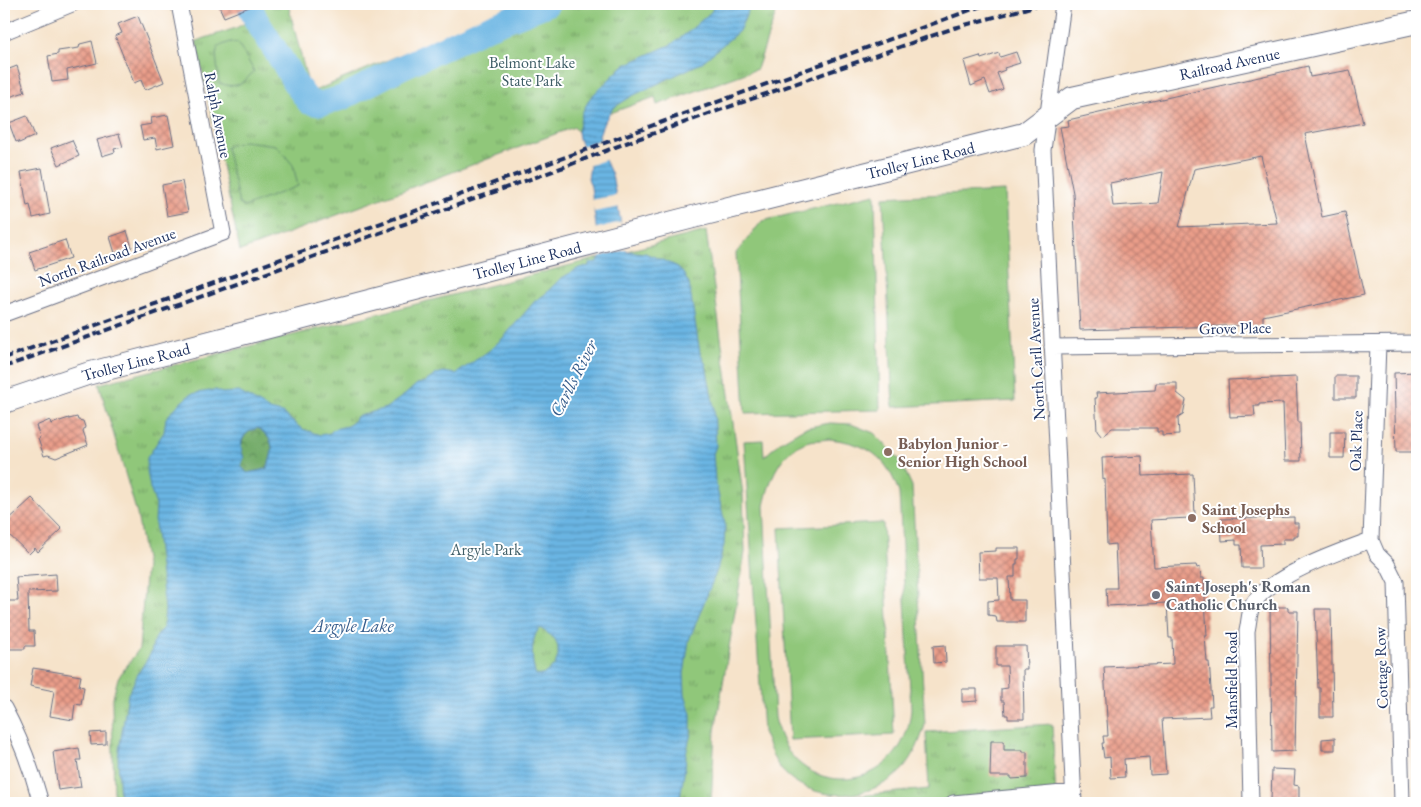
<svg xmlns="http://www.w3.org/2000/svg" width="1421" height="807" font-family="'EB Garamond',serif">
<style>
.grass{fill:url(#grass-tufts);stroke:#567b6c}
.forest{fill:url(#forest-crowns);stroke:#486e64}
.pitch{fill:#90c77a;stroke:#567b6c;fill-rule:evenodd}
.water{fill:url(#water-rules);stroke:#4272a0;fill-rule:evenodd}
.pier{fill:#f6e3ca}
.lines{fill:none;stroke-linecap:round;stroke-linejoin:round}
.river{stroke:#6ab5e3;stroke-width:25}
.building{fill:url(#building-cross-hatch);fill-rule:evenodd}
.minor-casing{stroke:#686e84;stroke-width:17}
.secondary-casing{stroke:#686e84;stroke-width:24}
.minor{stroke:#fff;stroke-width:15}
.secondary{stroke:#fff;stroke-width:22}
.rail{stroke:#1b2f5e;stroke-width:4;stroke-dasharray:8 4;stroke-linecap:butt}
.education-dot{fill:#8d6e63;stroke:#fff;stroke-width:2}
.worship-dot{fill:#6b7280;stroke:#fff;stroke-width:2}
.labels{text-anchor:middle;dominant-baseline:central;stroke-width:4;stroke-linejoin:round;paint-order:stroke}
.park-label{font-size:16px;fill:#3e5d66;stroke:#fff}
.street-label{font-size:16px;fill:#1b2f5e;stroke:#fff}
.education-label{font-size:16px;font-weight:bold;fill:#785e54;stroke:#fff;text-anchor:start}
.worship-label{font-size:16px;font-weight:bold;fill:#5b616d;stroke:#fff;text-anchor:start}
.water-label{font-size:18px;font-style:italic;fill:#375e8d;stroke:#fff}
</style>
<defs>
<pattern id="grass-tufts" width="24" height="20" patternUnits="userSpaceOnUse" patternTransform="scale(1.25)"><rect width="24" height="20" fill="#90c77a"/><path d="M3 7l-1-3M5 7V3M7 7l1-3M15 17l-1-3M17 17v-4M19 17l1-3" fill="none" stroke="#75a267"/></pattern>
<pattern id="forest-crowns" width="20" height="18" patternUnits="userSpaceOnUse" patternTransform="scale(1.25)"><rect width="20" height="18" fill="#74ac6a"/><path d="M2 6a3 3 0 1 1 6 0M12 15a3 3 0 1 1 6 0" fill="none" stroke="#5e8c5a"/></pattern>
<pattern id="water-rules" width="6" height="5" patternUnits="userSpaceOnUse" patternTransform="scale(1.25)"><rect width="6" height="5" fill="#6ab5e3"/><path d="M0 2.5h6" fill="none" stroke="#5694bb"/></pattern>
<pattern id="building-cross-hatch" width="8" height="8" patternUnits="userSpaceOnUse" patternTransform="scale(1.25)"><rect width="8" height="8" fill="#ea9d89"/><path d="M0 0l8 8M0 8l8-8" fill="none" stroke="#bd8073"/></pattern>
</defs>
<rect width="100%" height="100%" fill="#fff"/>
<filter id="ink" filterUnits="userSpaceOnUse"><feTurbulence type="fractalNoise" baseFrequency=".02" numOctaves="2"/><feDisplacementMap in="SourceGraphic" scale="10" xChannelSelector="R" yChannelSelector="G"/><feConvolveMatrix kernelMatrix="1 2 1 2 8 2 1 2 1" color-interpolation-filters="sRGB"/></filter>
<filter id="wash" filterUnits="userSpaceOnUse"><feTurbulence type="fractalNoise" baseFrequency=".0096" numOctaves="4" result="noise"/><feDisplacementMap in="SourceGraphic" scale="20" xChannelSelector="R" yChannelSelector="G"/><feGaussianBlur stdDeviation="1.12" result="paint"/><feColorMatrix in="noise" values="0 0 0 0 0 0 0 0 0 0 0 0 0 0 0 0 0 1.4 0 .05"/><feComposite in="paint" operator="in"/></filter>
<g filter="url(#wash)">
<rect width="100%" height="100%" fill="#f6e3ca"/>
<path class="grass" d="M243,4H288L309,87L314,91L521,4H779L757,69L657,105L655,97L580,124L578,132L574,127L240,251L196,41L236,28L249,21Z
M706,231L743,494L745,552L715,731L711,803H114L112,701L118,678L139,649L146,565L137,514L99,384Z
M1052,724L1056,798L1063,797V803H785L929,789L926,732Z"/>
<path class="forest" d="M258,428C276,441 274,449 267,469L247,473L241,466C241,449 238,432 258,428Z"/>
<path class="pitch" d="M230,42L238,43L254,71C243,84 236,89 219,83L216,54L218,47Z
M244,141L276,145L293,165L298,186L244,207L239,204L226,147Z
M1005,191L1015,401L893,407L883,197Z
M875,194L880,410L745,413L736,253L762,221Z
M830,423L851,424L874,433L900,460L912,486L925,725C920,741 914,757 903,769C870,803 809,804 779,767C772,757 768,743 763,732L744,441L763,440L764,457L780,442L804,428ZM829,439C867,443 887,456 899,493L911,708C906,797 790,805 775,717L764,506C770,479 779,451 809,441C815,440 823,440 829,439Z
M883,523L894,735L790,740L779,528Z"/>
<path class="water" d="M713,4H751L739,31L701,63L632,96L613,108L603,124L599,135L605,160L612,175L626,251L645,253L674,265L683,273L689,284L700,353L706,365L714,408L716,446L713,454L715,480L725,524L724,545L717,570L689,640L684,674L685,694L691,714V733L686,754L685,768L679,803H120L118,757L128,694L139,672L151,653L154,640L163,628L165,610L155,523L156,505L150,488L147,470V458L164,432L166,418L178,405L191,394L216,390L222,393L239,392L270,410L282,413L302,429L320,435L330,433L334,429L347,426L352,423L356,417L386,408L406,394L417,384L425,382L437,374L443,372L456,374L490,350L504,337L535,301L544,295L560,279L579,268L589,266V263L597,262L600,258L591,187L588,178L590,167L579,139L578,132L582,113L590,98L623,66L672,44L687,33L712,11ZM258,428C276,441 274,449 267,469L247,473L241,466L244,458C238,443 242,432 258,428ZM541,628L555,639L558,647V656L555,665L543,675H536C531,665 530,633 541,628Z"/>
<path class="pier" d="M603,139L608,159L587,166L579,147Z
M618,195L620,207L594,212L591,200Z
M621,222L628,249L598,257L594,229Z"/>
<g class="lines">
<path class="river" d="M249,4L256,20L286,67L294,82L309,102L320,104L342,98L402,67L491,26L547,4"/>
</g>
<g id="blocks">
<path class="building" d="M218,4H257L224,17Z
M138,16L164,82L145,90L141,80L134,83L115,36L122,33L118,24Z
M92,41L97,63L67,70L68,80L52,82L48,56L58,54V51L79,48L80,44Z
M1016,52L1020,63L1004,68L1005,70L997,73L1003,89L990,94L985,80L971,86L964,61L980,56L981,59L999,53L1000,57Z
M17,66L25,92L6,98L4,91V71Z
M1308,66L1310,77L1350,70L1363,123L1305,134L1322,217L1345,212L1364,295L1263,316V325L1080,330L1073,193L1060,127L1069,126L1068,120ZM1261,156L1277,223L1179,227L1194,169ZM1163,172L1158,203L1113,206L1110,183Z
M168,115L174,145L157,149L155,138L143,140L140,126L152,124L151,118Z
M27,116L35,136L19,143L18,141L16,142L9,123Z
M119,134L123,147L114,149L115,152L102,156L97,140Z
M72,140L79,156L59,165L51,148Z
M42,168L50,214L33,218L30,205L27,206L21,172Z
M182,181L188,212L167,216L162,185Z
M127,231L132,247L115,253L110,237Z
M65,240L71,258L35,270L29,252Z
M1416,372V374H1417V448H1416V452H1396L1394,373Z
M1335,376H1356V398H1335Z
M1296,377L1298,422H1300L1301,461H1285L1283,403L1259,404V406H1254L1255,416L1230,417L1228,380Z
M1156,383H1177V393L1186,400L1183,415L1178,418L1179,435L1162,436V432H1157V428H1112L1102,436L1097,430L1095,398H1097L1096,393L1155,390Z
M77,417L78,420L83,421L85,427L83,431L88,445L56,458L48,455L44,456L38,439L40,438L36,426L50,420L51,424L69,418V419Z
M1330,432H1345L1344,458H1330Z
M1142,456L1143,476L1193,474L1195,515H1189V518L1151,520L1154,567L1196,565L1197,568L1200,567L1201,578H1204L1207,636H1205L1207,662H1209L1210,673L1212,706H1209L1210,717L1162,719L1166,774L1150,775L1149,757L1124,759L1125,777L1111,778L1110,757L1104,758L1102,743H1104L1103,736H1108L1104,667L1173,664L1172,638H1169L1167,603L1107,606L1106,588H1117L1115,544L1107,545L1105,479L1103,480L1102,458Z
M32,498L62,529L38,552L35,548L29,554L4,530V524Z
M1294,517V523H1298V536H1294V539H1283V544L1260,545L1261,568H1242L1241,545H1236V540L1222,541L1221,519Z
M996,548H1019V559H1017V564H1015V577H1009L1010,600H1025V622H997L996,616L988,615V601L999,600L998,578H979L978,552L996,551Z
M56,574L57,591L28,592L29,631H34L35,646H25V649H4V601H18L16,577Z
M1270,607H1288V611H1298L1295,751L1272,752Z
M1315,609H1331L1333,717H1320V688H1318Z
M945,645L946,662L934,663L933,646Z
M996,646H1026L1027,669H1023L1024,719H1008V715H1005L1004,701H1001V689L1008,688L1007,666H996Z
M33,668L81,676L79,686L84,687L81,705L75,704L73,720L50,716L54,691L30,686Z
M962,689H977V701L962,702Z
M106,732V744L91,745L90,733Z
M1335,738V750H1322V739Z
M991,741H1004V750H1023V752H1027V778L1011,779V776H990Z
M79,748L81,760H77L81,787L58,790L53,752Z
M1272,769L1295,770L1294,785L1299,786V799H1295V802L1271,801Z"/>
</g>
</g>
<g filter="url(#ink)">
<use href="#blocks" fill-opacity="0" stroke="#686e84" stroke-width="1"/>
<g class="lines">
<g class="minor-casing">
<path id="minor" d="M1063,4L1043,150L1074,803
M4,32L72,4
M4,314L223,233L179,4
M1378,344L1371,540L1377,554L1387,564L1396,582L1402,803
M1052,347L1417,343
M4,708C20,738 32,770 41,803
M953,803L1074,792
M1251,803L1247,631C1249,623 1249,611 1253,604C1269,576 1341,551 1371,540"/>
</g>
<g class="secondary-casing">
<g id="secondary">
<path id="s1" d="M4,402L87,374L693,217L1024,134L1072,98L1417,22"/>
</g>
</g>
<use href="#minor" class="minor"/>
<use href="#secondary" class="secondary"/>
<path class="rail" d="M4,358L541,166L987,4
M4,367L564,167L626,143L954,28L1042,4"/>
</g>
</g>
<g class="education-dot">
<circle cx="888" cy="452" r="5"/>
<circle cx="1192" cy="518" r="5"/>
</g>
<circle class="worship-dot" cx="1156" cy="595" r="5"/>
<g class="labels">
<g class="park-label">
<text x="532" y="62">Belmont Lake<tspan x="532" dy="18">State Park</tspan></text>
<text x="486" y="549">Argyle Park</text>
</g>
<g class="street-label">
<text stroke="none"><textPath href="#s1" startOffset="1276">Railroad Avenue</textPath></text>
<text transform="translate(218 115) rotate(79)">Ralph Avenue</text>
<text stroke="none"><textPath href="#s1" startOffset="948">Trolley Line Road</textPath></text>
<text transform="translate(107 257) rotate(-20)">North Railroad Avenue</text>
<text stroke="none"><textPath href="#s1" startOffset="542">Trolley Line Road</textPath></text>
<text transform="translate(1235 328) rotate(-1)">Grove Place</text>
<text transform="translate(1036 359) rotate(-93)">North Carll Avenue</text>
<text stroke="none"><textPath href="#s1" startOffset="138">Trolley Line Road</textPath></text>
<text transform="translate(1356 441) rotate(-88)">Oak Place</text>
<text transform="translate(1381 668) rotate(-92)">Cottage Row</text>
<text transform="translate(1231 680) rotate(-90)">Mansfield Road</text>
</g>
<g class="education-label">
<text x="898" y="443">Babylon Junior -<tspan x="898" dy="18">Senior High School</tspan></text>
<text x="1202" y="509">Saint Josephs<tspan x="1202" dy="18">School</tspan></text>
</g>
<g class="worship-label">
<text x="1166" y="586">Saint Joseph's Roman<tspan x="1166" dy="18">Catholic Church</tspan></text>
</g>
<g class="water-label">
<text transform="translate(573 378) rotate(-63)">Carlls River</text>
<text x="353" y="625">Argyle Lake</text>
</g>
</g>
<rect width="1421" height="807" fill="none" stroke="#fff" stroke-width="20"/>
</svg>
